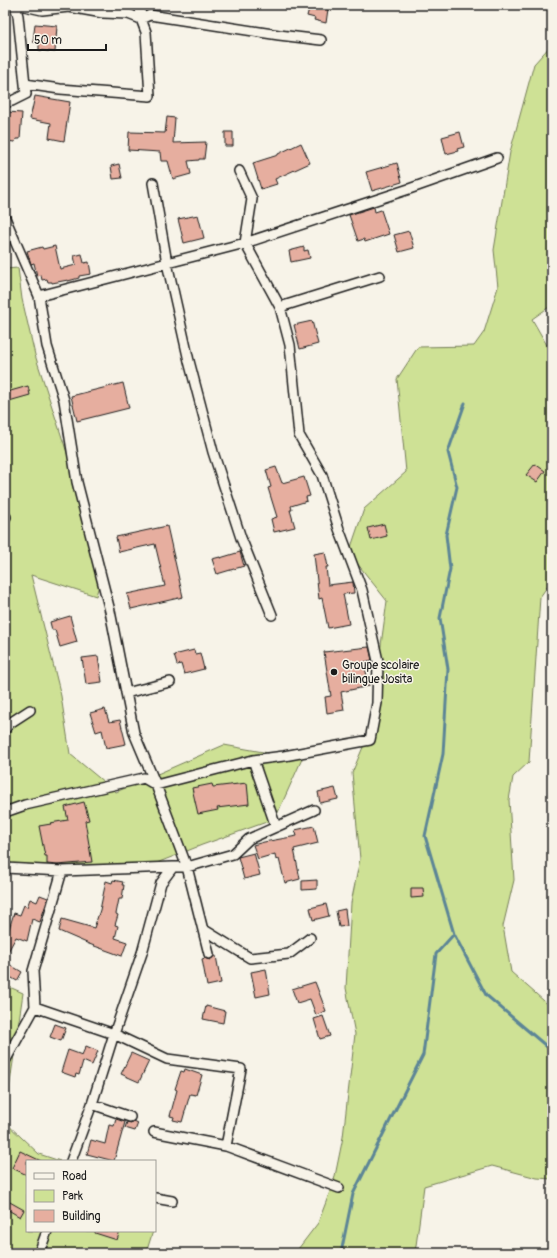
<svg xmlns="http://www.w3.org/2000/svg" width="557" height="1258" font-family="Pangolin,sans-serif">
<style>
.green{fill:#cee195;stroke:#757e58}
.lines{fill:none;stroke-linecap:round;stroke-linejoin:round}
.stream{stroke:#5c8596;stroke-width:3}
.building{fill:#e6ae9f;stroke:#1c1c1c}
.street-casing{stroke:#1c1c1c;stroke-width:12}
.street{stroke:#f7f3e8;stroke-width:9}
.poi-dot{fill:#1c1c1c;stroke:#f7f3e8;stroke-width:1.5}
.labels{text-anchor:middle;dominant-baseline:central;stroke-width:3;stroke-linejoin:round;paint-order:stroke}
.poi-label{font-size:12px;fill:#1c1c1c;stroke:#f7f3e8;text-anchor:start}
</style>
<rect width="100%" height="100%" fill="#f7f3e8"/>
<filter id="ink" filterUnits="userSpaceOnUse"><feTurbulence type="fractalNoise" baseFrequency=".025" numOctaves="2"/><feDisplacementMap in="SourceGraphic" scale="8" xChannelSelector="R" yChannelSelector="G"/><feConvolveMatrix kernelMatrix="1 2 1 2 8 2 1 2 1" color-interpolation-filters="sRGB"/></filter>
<g filter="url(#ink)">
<path class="green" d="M552,44V305L532,319L552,354V580L540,597L529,762L513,777L509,800L514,880L503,926L511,972L552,1008V1179L537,1178L492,1166L424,1186L415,1253H295L318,1223L334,1181L343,1137L355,1034L346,988L351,903L360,859L352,773L369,733L387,601L349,553L364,509L406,472L397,379L418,347L474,346L484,332L498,287L494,250L510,152L534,64Z
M18,268L22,299L35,355L104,566L96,596L31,575L61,696L70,754L116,792L224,745L302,759L275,819L202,845L144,868H67L22,864L5,875V269Z
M5,985L23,993L5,1117Z
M5,1122L39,1154L60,1161H27V1231H153L146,1253H5Z"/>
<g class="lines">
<path class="stream" d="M465,403L448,452L457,487L446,535L450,569L440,618L448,669L443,754L425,836L454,934L486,995L552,1051
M341,1253L353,1194L423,1055L436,954L454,934"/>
</g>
<path class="building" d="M310,5H327L326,8L328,9L326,23L314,20L315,18L307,16Z
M35,24L57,26L55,52L39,50V43L33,42Z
M35,96L70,102L64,141L49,138L51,123L30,119Z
M7,112L22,113L20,139H16L15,142L6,141Z
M167,117L175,118L173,143L206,142L204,159H199V160L188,161L191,174L173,179L168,161H161L160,152L128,150L129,132L165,133Z
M225,132H233V146H225Z
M460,132L464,147L457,149L458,151L446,154L442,137Z
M301,143L310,163L275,179L277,184L261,189L253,163L278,155V154Z
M397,163L402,182L372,191L366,172Z
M119,164L122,178L113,179L111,166Z
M374,207L375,212L381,210L389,234L365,242L364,239L358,241L349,215Z
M198,215L204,238L184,243L178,219Z
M409,231L414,248L399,252L394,235Z
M55,246L60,269L76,265L74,256L82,254L84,263L89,262L91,274L79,276V278L68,281V280L52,283V282H48L47,279L42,280L41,275L37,276L34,263L31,264L27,251L42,247L43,249Z
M304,247V251L308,250L310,258L291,262L289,251Z
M312,321L318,344L300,349L294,325Z
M123,383L129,408L77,421L71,396Z
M28,386L30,395L9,401L7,392Z
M535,464L545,471L537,482L526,475Z
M276,467L282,483L304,477L310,496L306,497L307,501L291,506L292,510H290L295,527L274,532L271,519L277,517L268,488L271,487L266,470Z
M384,524L387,536L371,540L368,528Z
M167,526L183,597L131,609L127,594L165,586L155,544L119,552L116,537Z
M240,552L244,566L217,574L212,559L220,557V558Z
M325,552L328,567H326L328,585L353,582L354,593L343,594L349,624L328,628L322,598L319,599L314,554Z
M70,616L77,642L60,647L55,630H52L50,622Z
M369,647L372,660L364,662L369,686L341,692L344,710L327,713L325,697L331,696L324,652Z
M194,650L195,654L200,653L204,669L184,674L181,664L177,665L174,655Z
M98,656L102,682L86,684L82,658Z
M105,709L109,722L120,720L126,744L106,748L102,730L96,732L90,713Z
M247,783L249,804L217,808L218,810L198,814L192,788L212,784L213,787Z
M335,788L338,799L320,803L318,792Z
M84,802L89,820L85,821L92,862L57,865L47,864V856H45L39,826L51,824L50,823L68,820L65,807Z
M314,826L318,843L294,849L300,879L285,883L279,859L276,860L275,854L258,859L253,845L264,842L297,836L295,830Z
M254,853L260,875L244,879L238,857Z
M113,880L123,882L122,885H124L122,899H119L116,914L118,915L115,925L118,926L115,938L127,942L122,956L89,944L59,931L62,919L94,928L100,910L106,881L112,883Z
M317,880V889L302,890V881Z
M411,888H423L424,897L411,898Z
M40,895L48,898L40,922L32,919L27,941L16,937L5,957V930L8,932L14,913L20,915L24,905L27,907L30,899L37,902Z
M326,904L329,916L313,920L310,908Z
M345,909L347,926L339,927L336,911Z
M214,956H216L221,983L207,986L202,959L205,958L210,960Z
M5,962L22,972L17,981L5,974Z
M266,969L270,994L256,997L251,972Z
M315,982L326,1011L316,1015L310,999L297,1003L292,989Z
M206,1006L225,1011L223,1023L203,1019Z
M323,1016L330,1036L320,1039L314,1019Z
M55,1024L66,1028L61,1041L50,1037Z
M86,1046L98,1051L92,1065L83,1061L79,1075L76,1074L75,1077L61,1072L68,1050L82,1055Z
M131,1053L149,1061L139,1082L121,1074Z
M185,1069L202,1075L196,1095L190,1094L182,1122L173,1120L174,1117L170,1116L177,1090L175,1089L181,1071L184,1072Z
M116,1119L125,1122L114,1161L87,1154L91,1140L105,1144L109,1125L114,1126Z
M134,1121L138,1123L135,1131L125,1128L127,1122L131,1123Z
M20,1151L41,1161H27V1175L12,1168Z
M8,1201L24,1210L20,1217L5,1208Z
M95,1231H120L117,1240L95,1233Z"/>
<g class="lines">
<g class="street-casing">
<path id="street" d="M20,5L42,10L69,7L103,13L128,14L141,19L146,32L150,96L60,89L25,84
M140,5L141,19L150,15L279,35L321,40
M5,103L12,101L26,94L18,16L15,5
M153,183L167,263L189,361L213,452L241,538L272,615
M5,218L39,296L47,346L64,400L77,482L110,611L134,733L156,785L187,867L209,954
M39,296L245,243L409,189L497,158
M280,307L380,276
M5,518L6,517
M126,693L170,682
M5,729L10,723L30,710
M253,760L276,827
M5,812L25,805L144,778L156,785L253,760L284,756L370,740L377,703L378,661L362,590L339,529L322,475L299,435L290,345L280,307L245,243L252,199L239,171
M5,868L62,871L173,867
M203,929L250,958L289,954L310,938
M35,1007L114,1034L167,1059L241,1069L226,1146
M5,1061L35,1007L33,971L62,871
M130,1117L92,1104L114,1034L142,953L161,883L173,867H187L233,854L249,839L314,810
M154,1132L226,1146L339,1188
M71,1161L92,1104
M155,1198L172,1201
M39,1253L47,1231"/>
</g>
<use href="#street" class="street"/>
</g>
</g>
<circle class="poi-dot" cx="334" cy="672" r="4"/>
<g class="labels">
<g class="poi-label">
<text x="342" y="665">Groupe scolaire<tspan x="342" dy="14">bilingue Josita</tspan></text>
</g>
</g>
<rect width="557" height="1258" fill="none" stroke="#f7f3e8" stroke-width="20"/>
<rect x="10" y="10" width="537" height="1238" fill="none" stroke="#1c1c1c" stroke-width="1.5" filter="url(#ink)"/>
<rect x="26" y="1160" width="130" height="72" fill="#f7f3e8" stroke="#9f9d96"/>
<rect x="34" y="1173" width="20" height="6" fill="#f7f3e8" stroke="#9f9d96"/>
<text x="62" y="1180" font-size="12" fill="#1c1c1c">Road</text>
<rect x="34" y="1190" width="20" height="12" fill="#cee195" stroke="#9f9d96"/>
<text x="62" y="1200" font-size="12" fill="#1c1c1c">Park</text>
<rect x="34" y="1210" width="20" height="12" fill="#e6ae9f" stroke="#9f9d96"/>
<text x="62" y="1220" font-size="12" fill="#1c1c1c">Building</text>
<path d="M28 44v6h78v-6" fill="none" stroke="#1c1c1c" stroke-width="2"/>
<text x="34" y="44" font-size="12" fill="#1c1c1c" stroke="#f7f3e8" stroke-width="3" paint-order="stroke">50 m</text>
</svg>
